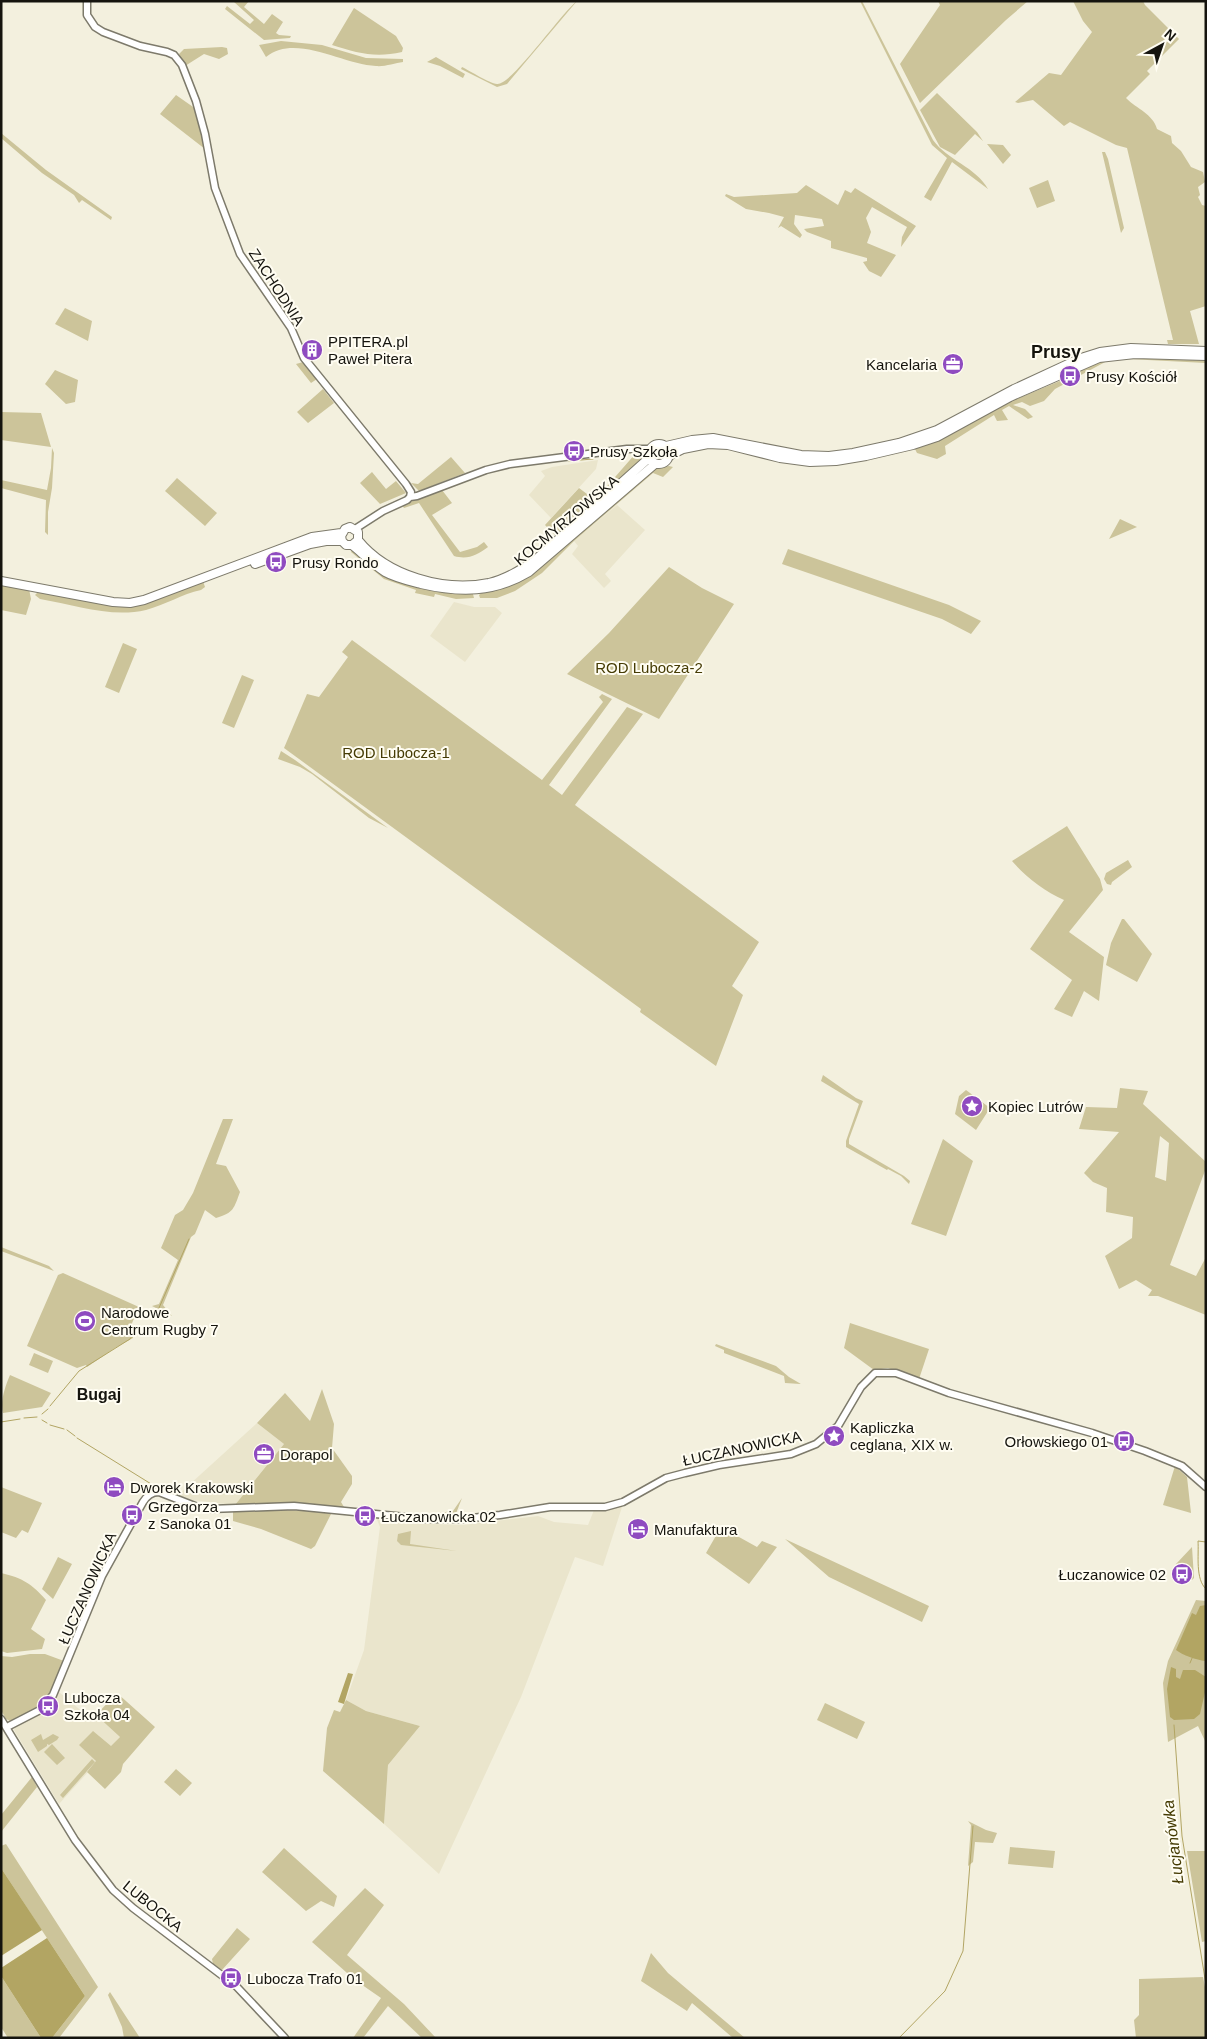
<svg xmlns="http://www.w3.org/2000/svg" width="1207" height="2039" font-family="Arial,sans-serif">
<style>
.built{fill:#eae5cc}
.green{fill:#ccc49a;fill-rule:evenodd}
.water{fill:#b2a563}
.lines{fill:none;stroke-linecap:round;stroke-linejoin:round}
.stream{stroke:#b2a563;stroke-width:1}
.tertiary-casing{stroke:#7d7a6b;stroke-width:9}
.secondary-casing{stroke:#7d7a6b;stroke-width:10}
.tertiary{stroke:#fff;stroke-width:6}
.secondary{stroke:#fff;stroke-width:8}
.rail{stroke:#44433a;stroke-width:1;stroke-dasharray:8 4;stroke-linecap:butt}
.labels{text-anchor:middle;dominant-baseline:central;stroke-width:4;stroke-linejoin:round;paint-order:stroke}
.street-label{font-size:15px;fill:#15140e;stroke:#fffdf2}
.poi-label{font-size:15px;fill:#15140e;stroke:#fffdf2;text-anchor:start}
.park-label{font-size:15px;fill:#453b04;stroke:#fffdf2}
.neighbourhood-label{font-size:16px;font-weight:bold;fill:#15140e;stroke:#fffdf2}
.water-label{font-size:16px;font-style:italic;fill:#443a02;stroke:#fffdf2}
.quarter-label{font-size:18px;font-weight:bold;fill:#15140e;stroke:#fffdf2}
</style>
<rect width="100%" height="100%" fill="#f3f0de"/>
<path class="built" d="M598,460L596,469L551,518L529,495L545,476L541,471L552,467Z
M617,505L645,530L605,574L611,581L604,588L572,554L578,546L574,541Z
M454,602L474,607H495L502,613L465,662L430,636Z
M257,1423L284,1444L235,1505L192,1500L178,1495Z
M623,1504L603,1566L575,1557L521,1697L439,1874L384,1824L388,1765L420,1726L366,1711L346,1700L364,1650L380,1527L376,1517L403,1523L463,1525L538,1516L554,1522L588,1525L594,1510Z
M59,1692L91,1719L96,1715L120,1737L59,1804L14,1730L15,1727L43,1713Z"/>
<path class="green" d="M235,1H249L244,7L264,24L272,14L283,22L276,33L279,35L291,36L290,38L264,40L225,9L227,6L250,24L254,20L234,2Z
M577,1L507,84L497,87L461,69L462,67C470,71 489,83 497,84C511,86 561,13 577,1Z
M860,1H862L933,140C947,160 976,167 988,189L952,162L931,201L924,197L947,158L932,145Z
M938,1H1028L1006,20L920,103L900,64L940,5Z
M1073,1H1143L1145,5L1179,39L1147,71L1150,74L1126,98C1137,109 1153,114 1157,129L1171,136L1172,143L1181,151L1191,167L1203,172L1205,182L1198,187L1200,195L1198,197L1202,205L1206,206V306L1190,311L1199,344H1168L1167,340H1173L1127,148L1116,145L1070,122L1064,126L1033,100L1018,103L1015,102L1049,73L1061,75L1092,32L1083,21Z
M354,8L396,36L403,48L402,52C375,58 357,53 332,45Z
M281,41L322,45L366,58L403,59V62C395,63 384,67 376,66C343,65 296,33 266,57L259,45Z
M222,47L227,48L228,54L219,59L204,54L185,66L179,54L184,49Z
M436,57L465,74L463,78L440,66L427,62Z
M937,93L977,132L983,141L975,134L955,155L940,147L920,110Z
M176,95L196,109L205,149L160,114Z
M1,133L46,170L112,217L111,220L82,200L79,203L74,195L42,173L1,138Z
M987,144L1003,145L1011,155L1003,164Z
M1102,152H1105L1108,159L1124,228L1121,233Z
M1048,180L1055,201L1037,208L1029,188Z
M806,185L838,205L845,190L851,193L855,188L916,226L901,247L902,237L907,227L872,207L866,218L871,232L867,243L896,255L881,277L869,271L863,262L867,261V258L831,248V241L807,232L804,229L824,226L822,219L795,215L794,224L802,235L800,238L781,226L778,228L784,217L769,213L746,209L725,196L726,194L734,197L797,193Z
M65,308L92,321L88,341L55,324Z
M1127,357L1206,359V363L1128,359L1107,361L1055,389L1044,401L1030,406L1022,402L1013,405L1025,409L1033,417L1028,419L1009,406L1002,410L1008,420L997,421L994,415L945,446L946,454L937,459L917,453L914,447L940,440L990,410L1067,378L1098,361Z
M303,362L317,379L311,383L296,364Z
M55,370L78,380L75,402L66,404L45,384Z
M323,389L334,403L308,423L297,412Z
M1,412L41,413L51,447L1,440Z
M52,448L54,453L52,488L48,512V535L45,532L46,500L1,488V480L47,490L51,468Z
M636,453L640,454L643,458L638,465L555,535L545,525L579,488L595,500Z
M451,457L465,473L419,491L411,483L418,484Z
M669,466L673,467L663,477L653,473L574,541L542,573L515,591L497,598H480L479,595L481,593L516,582L537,571L653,469Z
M372,472L386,489L396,481L406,493L380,504L360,483Z
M177,478L217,513L205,526L165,491Z
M442,490L452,503L432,515L460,552L477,547L484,542L488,547C477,555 468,560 454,556L419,503L404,508L402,505Z
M1120,519L1137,527L1109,539Z
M788,549L949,605L981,621L971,634L942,619L782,564Z
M352,550C360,557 368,565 376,570C404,588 441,594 473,594L474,598L456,599L435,594L434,597L415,593L416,590L384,579L351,552Z
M669,567L702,588L734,604L659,719L567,674L609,633Z
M203,581L205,587L201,590C182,594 165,605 146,610C111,618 75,605 40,599L35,595L39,591L112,605Z
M1,584L29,589L31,599L26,615L1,610Z
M352,640L542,780L603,702L599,697L602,694L612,699L549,785L562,795L627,707L643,714L575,805L759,942L732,986L743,995L716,1066L640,1012L641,1009L284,748L307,694L319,697L348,657L342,652Z
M123,643L137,649L119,693L105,687Z
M242,675L254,680L234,728L222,723Z
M281,751L295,760L388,828L369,818L312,774L300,767L278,759Z
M1067,826L1100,879L1103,890L1069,932L1104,957L1099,1001L1084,991L1072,1017L1054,1009L1072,980L1030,949L1064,900C1044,891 1026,877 1012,861Z
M1128,860L1132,867L1112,882L1111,885L1107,884L1104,879L1106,873Z
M1122,919H1124L1152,954L1137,982L1106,965L1111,943Z
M823,1075L856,1098L863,1101L849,1139V1144L904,1176L910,1181L909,1184L901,1176L888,1169L887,1170L846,1147V1141L859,1104L821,1081Z
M1120,1088L1148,1091L1143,1104L1206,1162V1168L1170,1265L1196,1276L1206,1257V1315L1158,1296H1148L1152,1290L1136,1280L1119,1289L1105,1256L1132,1238L1133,1217L1106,1212L1107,1188L1093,1182L1084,1173L1119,1132L1079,1129L1086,1107L1117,1108ZM1160,1136L1169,1143L1166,1181L1155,1177Z
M966,1090L990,1108L976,1130L955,1114L959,1096Z
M223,1119H233L216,1164L226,1166L240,1192C234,1208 234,1213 216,1218L205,1210L195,1234L191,1237L163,1305L172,1316L152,1306L159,1304L178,1260L161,1248L175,1215L183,1210L193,1193Z
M943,1139L973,1161L946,1236L911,1224Z
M1,1247L49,1266L54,1271L1,1251Z
M63,1273L139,1307L126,1337L131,1333H133V1338L115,1348L87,1367L86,1365L77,1368L27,1346L58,1275Z
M850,1323L929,1349L919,1379L888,1368L874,1370L844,1348Z
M716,1344L776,1366L789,1377L801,1384L785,1383L784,1376L724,1353V1350L715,1346Z
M34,1353L53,1361L48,1373L29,1365Z
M10,1375L51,1393L42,1407L3,1413C0,1401 5,1387 10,1375Z
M322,1389L334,1424L332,1448L352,1476V1484L341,1502L344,1507L293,1504L235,1505L284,1444L257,1423L285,1393L310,1421Z
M1175,1466L1187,1477L1191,1513L1163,1505Z
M1,1487L42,1503L28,1533L22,1530L16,1538L1,1532Z
M462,1498L455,1516L400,1515V1512L431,1514L453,1511Z
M285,1510L332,1512L315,1546L311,1549L261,1529L233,1521V1512Z
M721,1527L757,1547L762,1541L777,1547L749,1584L706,1553Z
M411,1531L410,1544L457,1551L401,1545L397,1541L398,1534Z
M785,1539L929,1606L922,1622L829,1577Z
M1192,1547L1194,1578L1192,1580L1175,1568L1176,1564Z
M58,1557L72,1564L53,1599L42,1589Z
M1,1573C23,1578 32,1584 46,1600L31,1629L45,1639L42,1649L7,1653L1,1651Z
M1196,1600L1206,1601V1743L1198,1726L1168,1742L1163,1683L1168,1661Z
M30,1654H45L64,1661C49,1697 46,1706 10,1721L6,1719L1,1710V1656L12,1657Z
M117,1693L155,1727L123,1764L121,1772L105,1789L87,1772L96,1761L79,1745L93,1731L111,1746L120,1737L96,1715Z
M346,1700L366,1711L420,1726L388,1765L384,1824L323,1771L327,1728L334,1710L340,1712Z
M825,1703L865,1722L857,1739L817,1720Z
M41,1734L43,1740L53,1734L59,1737L57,1740L49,1745L47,1744V1746L38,1752L31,1740Z
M52,1744L65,1758L57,1765L44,1752Z
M92,1759L95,1762L63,1798L60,1795Z
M176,1769L192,1783L180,1796L164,1782Z
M32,1777L37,1787L1,1832V1815Z
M968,1821L986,1830L997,1833L993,1843L975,1842L973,1862L968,1866L971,1825Z
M6,1844L98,1987L59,2038H52L85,1996L1,1868V1846Z
M1010,1847L1055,1851L1053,1868L1008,1864Z
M284,1848L337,1896L334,1907L321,1901L306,1911L262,1872Z
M1187,1851H1206V1941L1202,1942Z
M365,1888L384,1905L347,1955L404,2004L436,2038H422L388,2006L363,2038H353L381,1998L355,1980L312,1942Z
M237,1928L250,1939L222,1970L213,1964L212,1959Z
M651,1953L668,1973L745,2038H733L692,2003L687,2011L641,1981Z
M1,1976L41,2038H8L1,2027Z
M1203,1977L1206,1992V2038H1136L1134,2020L1139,2015V1979Z
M110,1992L140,2038H124L122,2027L108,1995Z"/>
<path class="water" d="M1206,1605V1661H1205C1197,1660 1182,1655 1176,1650L1192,1613L1196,1615L1200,1606Z
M1171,1667L1176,1669V1677L1180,1679L1183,1670H1195L1206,1677V1688L1200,1714L1194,1719L1174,1720L1170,1717L1167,1689Z
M348,1673L353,1674L344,1704L338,1702Z
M1,1868L42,1930L1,1956Z
M47,1938L85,1996L52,2038H41L1,1976V1968Z"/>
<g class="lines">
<path class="stream" d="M569,461L593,459
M159,1308L189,1239
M152,1310L157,1312
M50,1406L79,1371L130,1339L134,1333
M42,1414L48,1409
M24,1418L37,1417
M42,1420L47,1423
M1,1422L20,1419
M50,1425L64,1429
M67,1430L75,1436
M77,1438L156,1487L171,1493
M338,1507L359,1509
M422,1516L454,1515
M1206,1518V1520
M1206,1542L1198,1541C1199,1555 1195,1579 1206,1589
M1190,1663L1193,1656
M1174,1725L1182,1836L1206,1985
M899,2038L945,1991L963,1951L973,1826"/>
<g class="tertiary-casing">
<path id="tertiary" d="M87,1V15L95,27L103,32L140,46L167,52L174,55L182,65L196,101L205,134L215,188L240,254L291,328L304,358L406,484L411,492L410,497
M355,529L383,511L407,500L410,497L417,496L486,470L510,464L627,449H650
M1,1719L75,1840L113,1890L133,1908L236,1986L285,2038
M7,1727L40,1710L53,1695L102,1576L143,1502C147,1496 151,1492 159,1492L200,1508L210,1509L294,1506L426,1519H462L500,1515L550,1507H605L623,1502L666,1478L685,1473L719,1465L791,1454L816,1444L838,1426L861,1387L875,1373H896L949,1393L1092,1433L1145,1451L1182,1466L1206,1487"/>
</g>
<g class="secondary-casing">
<path id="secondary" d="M649 454a10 10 0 1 1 20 0a10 10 0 1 1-20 0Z
M666,446L692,440L713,438L801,455L829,456L853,453L899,443L937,430L1014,389L1081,358L1100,352L1131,348L1206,351
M669,456L683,449L708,444L728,445L780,458L810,462L836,461L866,456L913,445L937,437L1010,397L1099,358L1135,354L1206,356
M358,540C387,576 444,592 489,583C506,579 520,570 534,561L649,458
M352,545C363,554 373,564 385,572C396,578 409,581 421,584C460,593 494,593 529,572L655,464
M255,564L310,544L326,541H342L346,545H352L358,540V532L350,527L345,529L341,536L342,541
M1,581L113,602L130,603L144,600L312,537L341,533"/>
</g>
<use href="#tertiary" class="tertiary"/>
<use href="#secondary" class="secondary"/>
<path class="rail" d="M1,2037L2,2038"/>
</g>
<defs>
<g id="building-disc" transform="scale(1.125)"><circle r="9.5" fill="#8f4bc0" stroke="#fffdf2"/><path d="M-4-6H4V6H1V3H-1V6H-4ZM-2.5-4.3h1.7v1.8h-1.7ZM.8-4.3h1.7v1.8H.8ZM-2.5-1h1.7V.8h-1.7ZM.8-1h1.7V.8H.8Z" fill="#fff"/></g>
<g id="office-disc" transform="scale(1.125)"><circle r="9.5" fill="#8f4bc0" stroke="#fffdf2"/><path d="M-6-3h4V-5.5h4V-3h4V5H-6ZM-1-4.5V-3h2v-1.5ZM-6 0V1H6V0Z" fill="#fff"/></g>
<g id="bus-disc" transform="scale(1.125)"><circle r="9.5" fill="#8f4bc0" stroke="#fffdf2"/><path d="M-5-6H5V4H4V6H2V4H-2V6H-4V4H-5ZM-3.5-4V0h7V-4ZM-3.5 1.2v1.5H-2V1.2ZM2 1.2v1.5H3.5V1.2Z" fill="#fff"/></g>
<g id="sight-disc" transform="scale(1.125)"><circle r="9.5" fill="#8f4bc0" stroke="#fffdf2"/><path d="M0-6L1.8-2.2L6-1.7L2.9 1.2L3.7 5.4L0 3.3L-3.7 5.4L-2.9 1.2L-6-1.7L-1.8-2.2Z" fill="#fff"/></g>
<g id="stadium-disc" transform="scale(1.125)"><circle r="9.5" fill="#8f4bc0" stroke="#fffdf2"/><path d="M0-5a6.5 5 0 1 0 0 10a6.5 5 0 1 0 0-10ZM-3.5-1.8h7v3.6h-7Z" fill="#fff"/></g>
<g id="hotel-disc" transform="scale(1.125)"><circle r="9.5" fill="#8f4bc0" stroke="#fffdf2"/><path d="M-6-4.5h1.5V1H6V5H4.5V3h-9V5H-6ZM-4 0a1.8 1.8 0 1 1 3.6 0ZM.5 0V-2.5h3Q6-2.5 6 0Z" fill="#fff"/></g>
</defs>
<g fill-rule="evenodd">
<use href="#building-disc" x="312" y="350"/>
<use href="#office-disc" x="953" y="364"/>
<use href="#bus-disc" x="1070" y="376"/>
<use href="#bus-disc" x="574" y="451"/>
<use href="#bus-disc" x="276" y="562"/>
<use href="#sight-disc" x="972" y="1106"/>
<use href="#stadium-disc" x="85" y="1321"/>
<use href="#sight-disc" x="834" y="1436"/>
<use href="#bus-disc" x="1124" y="1441"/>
<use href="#office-disc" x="264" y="1454"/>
<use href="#hotel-disc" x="114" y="1487"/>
<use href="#bus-disc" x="132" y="1515"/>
<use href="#bus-disc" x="365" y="1516"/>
<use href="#hotel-disc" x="638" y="1529"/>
<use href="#bus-disc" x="1182" y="1574"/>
<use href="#bus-disc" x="48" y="1706"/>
<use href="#bus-disc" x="231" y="1978"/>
</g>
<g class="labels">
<g class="street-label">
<text transform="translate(277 287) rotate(57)">ZACHODNIA</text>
<text transform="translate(566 520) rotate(-40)">KOCMYRZOWSKA</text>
<text transform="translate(742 1448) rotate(-12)">ŁUCZANOWICKA</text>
<text transform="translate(87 1588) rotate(-66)">ŁUCZANOWICKA</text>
<text transform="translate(153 1906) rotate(39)">LUBOCKA</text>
</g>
<g class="poi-label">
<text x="328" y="341">PPITERA.pl<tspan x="328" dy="17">Paweł Pitera</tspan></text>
<text x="937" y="364" text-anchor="end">Kancelaria</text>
<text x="1086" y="376">Prusy Kościół</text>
<text x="590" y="451">Prusy Szkoła</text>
<text x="292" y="562">Prusy Rondo</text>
<text x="988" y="1106">Kopiec Lutrów</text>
<text x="101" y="1312">Narodowe<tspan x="101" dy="17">Centrum Rugby 7</tspan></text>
<text x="850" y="1427">Kapliczka<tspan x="850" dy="17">ceglana, XIX w.</tspan></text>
<text x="1108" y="1441" text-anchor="end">Orłowskiego 01</text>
<text x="280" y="1454">Dorapol</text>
<text x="130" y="1487">Dworek Krakowski</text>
<text x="148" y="1506">Grzegorza<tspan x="148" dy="17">z Sanoka 01</tspan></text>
<text x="381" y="1516">Łuczanowicka 02</text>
<text x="654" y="1529">Manufaktura</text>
<text x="1166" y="1574" text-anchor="end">Łuczanowice 02</text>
<text x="64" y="1697">Lubocza<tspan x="64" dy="17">Szkoła 04</tspan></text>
<text x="247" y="1978">Lubocza Trafo 01</text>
</g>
<g class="park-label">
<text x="649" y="667">ROD Lubocza-2</text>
<text x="396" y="752">ROD Lubocza-1</text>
</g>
<g class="neighbourhood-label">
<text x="99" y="1394">Bugaj</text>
</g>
<g class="water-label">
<text transform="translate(1173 1842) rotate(-97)">Łucjanówka</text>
</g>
<g class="quarter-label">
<text x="1056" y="352">Prusy</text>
</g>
</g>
<rect width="1207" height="2039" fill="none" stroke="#15140e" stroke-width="5"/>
<g transform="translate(1162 45) rotate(40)" stroke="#fffdf2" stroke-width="4" paint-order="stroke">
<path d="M0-4L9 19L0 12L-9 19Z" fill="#15140e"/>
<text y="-8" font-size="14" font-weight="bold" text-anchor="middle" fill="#15140e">N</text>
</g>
</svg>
